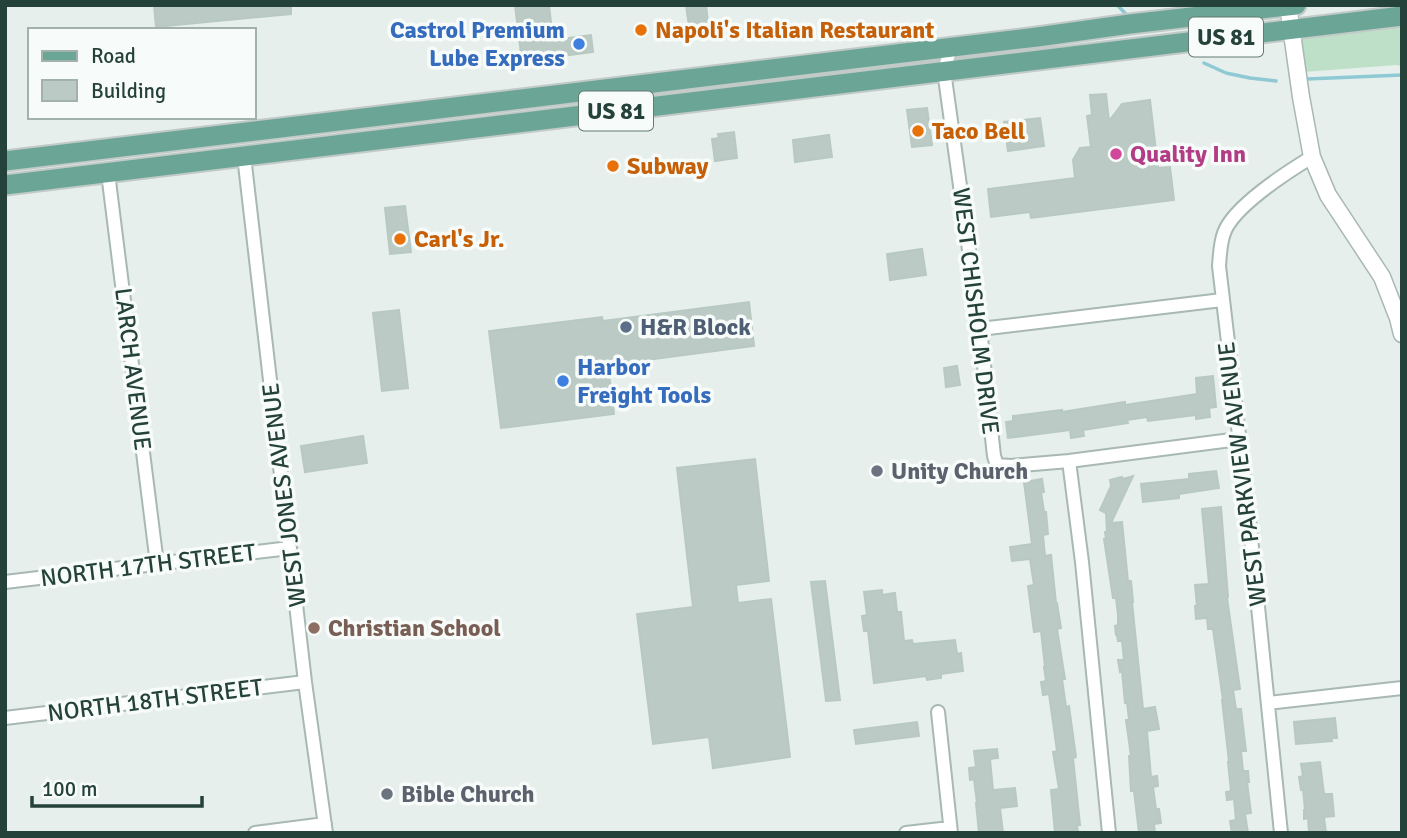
<svg xmlns="http://www.w3.org/2000/svg" width="1407" height="838" font-family="Signika,sans-serif">
<style>
.green{fill:#bfe0c8}
.lines{fill:none;stroke-linecap:round;stroke-linejoin:round}
.stream{stroke:#8ec9d4;stroke-width:3.5}
.building{fill:#bbcac4;stroke:#b8c9c2;stroke-width:2}
.minor-casing{stroke:#a8b8b2;stroke-width:16}
.tertiary-casing{stroke:#a8b8b2;stroke-width:19}
.primary-casing{stroke:#c2cac8;stroke-width:23}
.minor{stroke:#fff;stroke-width:12}
.tertiary{stroke:#fff;stroke-width:16}
.primary{stroke:#6aa596;stroke-width:19}
.food-dot{fill:#e8710a;stroke:#f7fbf9;stroke-width:2.5}
.shop-dot{fill:#3f7fe0;stroke:#f7fbf9;stroke-width:2.5}
.hotel-dot{fill:#d1479c;stroke:#f7fbf9;stroke-width:2.5}
.service-dot{fill:#5c6f8a;stroke:#f7fbf9;stroke-width:2.5}
.worship-dot{fill:#6b7280;stroke:#f7fbf9;stroke-width:2.5}
.education-dot{fill:#8d6e63;stroke:#f7fbf9;stroke-width:2.5}
.labels{text-anchor:middle;dominant-baseline:central;stroke-width:7;stroke-linejoin:round;paint-order:stroke}
.shield{fill:#f7fbf9;stroke:#637a73;stroke-width:2}
.shield-label{font-size:23px;font-weight:bold;fill:#24423a}
.shop-label{font-size:24px;font-weight:bold;fill:#366cbe;stroke:#f7fbf9;text-anchor:end}
.food-label{font-size:24px;font-weight:bold;fill:#c56008;stroke:#f7fbf9;text-anchor:start}
.hotel-label{font-size:24px;font-weight:bold;fill:#b23c85;stroke:#f7fbf9;text-anchor:start}
.street-label{font-size:24px;fill:#24423a;stroke:#f7fbf9}
.service-label{font-size:24px;font-weight:bold;fill:#4e5e75;stroke:#f7fbf9;text-anchor:start}
.worship-label{font-size:24px;font-weight:bold;fill:#5b616d;stroke:#f7fbf9;text-anchor:start}
.education-label{font-size:24px;font-weight:bold;fill:#785e54;stroke:#f7fbf9;text-anchor:start}
</style>
<rect width="100%" height="100%" fill="#e6efeb"/>
<path class="green" d="M1402,25V66L1396,65L1304,72L1299,37Z"/>
<g class="lines">
<path class="stream" d="M1117,5L1125,13
M1204,63L1226,73L1250,78L1276,81
M1307,79L1402,75"/>
</g>
<path class="building" d="M154,5H291V14L156,27Z
M515,5H549L553,40L591,35L593,52L555,57L550,58V61L530,63L529,61L522,62Z
M686,5H706L709,31L690,34Z
M1106,94L1109,121L1122,104L1150,100L1158,168L1170,167L1174,200L1031,218L1030,212L991,217L988,189L1075,178L1073,160L1080,148L1091,147L1087,116L1092,115L1090,95Z
M927,108L932,145L912,147L907,110Z
M1040,118L1044,146L1008,151L1004,122Z
M734,132L737,158L715,161L712,139L719,138L718,134Z
M829,135L832,157L795,162L793,140Z
M405,206L411,252L390,254L385,208Z
M922,249L926,275L890,280L887,254Z
M749,302L754,346L608,365L614,414L501,428L489,331L602,317L603,321Z
M399,310L408,388L382,391L373,313Z
M957,366L960,385L946,387L944,368Z
M1213,376L1216,407L1209,408L1210,417L1196,419V415L1148,421L1147,417L1127,420L1128,423L1083,430L1084,436L1071,438L1070,430L1008,438L1006,422L1013,421V416L1062,410V412L1125,402V405L1197,394L1196,378Z
M363,436L367,463L305,472L301,446Z
M755,459L769,581L736,585L738,603L771,599L790,757L713,768L709,737L653,744L637,614L693,607L677,468Z
M1216,471L1219,488L1179,494V498L1143,502L1141,484L1189,479V474Z
M1133,476L1111,523L1122,522L1128,581H1131L1133,602H1132L1143,709L1155,707L1159,729L1147,731L1151,777L1157,776L1158,786L1153,787L1156,809H1159L1161,823L1154,824L1155,833H1139L1134,791H1131L1129,756H1131L1126,720H1129L1127,702L1125,703L1122,671L1120,672L1118,660H1124L1122,641H1118L1117,635H1116L1115,626L1118,625V615L1116,598H1113L1104,539H1106L1105,532H1107L1106,513L1100,510L1111,486L1110,480L1122,477L1123,479Z
M1042,479L1044,492H1041L1044,512H1046L1048,534L1043,535L1045,556L1051,555L1056,603H1057L1061,628L1057,629L1065,679H1062L1066,707L1069,706L1076,757L1073,758L1080,825H1077L1078,833H1055L1051,790L1059,789L1053,752L1057,751L1049,694L1043,695L1041,682L1046,681L1044,667H1045L1041,631L1034,632L1028,586L1034,585L1030,559L1012,561L1010,547L1032,544L1024,482Z
M1221,507L1228,597L1227,598L1240,689L1233,690L1236,709H1241L1246,751H1241L1243,771H1248L1249,782H1247L1251,813L1245,814L1248,833H1232L1230,821L1236,820L1234,799L1227,800L1226,792L1231,791L1228,762H1229L1222,700H1223L1213,629H1208L1207,618L1196,619L1195,606H1197L1195,585L1209,584L1202,509Z
M825,581L840,700L826,701L811,582Z
M882,590V595L895,593L897,612H901L904,641L912,640L913,644L955,640L957,654L961,653L963,671L941,674V678L927,680L926,676L874,683L868,631H864L862,616L867,615L864,592Z
M1335,718L1337,738H1331L1332,741L1296,744L1294,722Z
M917,722L919,736L856,744L854,730Z
M997,749L998,758L990,759L993,790L1015,788L1017,806L1000,808L1003,833H979L976,803H977L974,779L970,780L969,768L976,767L974,751Z
M1320,762L1324,794H1332L1334,816L1324,817L1326,833H1309L1308,818L1304,819V810H1305L1303,789L1301,790L1299,777L1303,776L1301,764Z"/>
<g class="lines">
<g class="minor-casing">
<path id="minor" d="M951,47L944,71L980,329L994,456L997,465L1011,466L1069,461L1239,439
M244,156L305,682L326,833
M108,173L157,564
M980,329L1222,300
M1069,461L1082,562L1109,833
M5,582L290,548
M1268,703L1402,688
M938,712L951,833
M5,718L305,682
M255,833L325,824
M906,833L950,828
M1281,833L1250,528L1219,266C1220,255 1220,244 1224,233C1233,207 1287,172 1312,157"/>
</g>
<g class="tertiary-casing">
<path id="tertiary" d="M1288,5L1301,97L1312,157L1328,195L1382,277L1398,318L1402,334"/>
</g>
<g class="primary-casing">
<path id="primary" d="M5,161L1037,37L1130,24L1296,5
M5,185L1402,16"/>
</g>
<use href="#minor" class="minor"/>
<use href="#tertiary" class="tertiary"/>
<use href="#primary" class="primary"/>
</g>
<g class="food-dot">
<circle cx="641" cy="30" r="7"/>
<circle cx="918" cy="131" r="7"/>
<circle cx="613" cy="166" r="7"/>
<circle cx="400" cy="239" r="7"/>
</g>
<g class="shop-dot">
<circle cx="579" cy="44" r="7"/>
<circle cx="563" cy="381" r="7"/>
</g>
<circle class="hotel-dot" cx="1116" cy="154" r="7"/>
<circle class="service-dot" cx="626" cy="327" r="7"/>
<g class="worship-dot">
<circle cx="877" cy="471" r="7"/>
<circle cx="387" cy="794" r="7"/>
</g>
<circle class="education-dot" cx="314" cy="628" r="7"/>
<g class="labels">
<g class="shield">
<rect x="1189" y="17.5" width="74" height="39" rx="5"/>
<rect x="579" y="91.5" width="74" height="39" rx="5"/>
</g>
<g class="shield-label">
<text x="1226" y="37">US 81</text>
<text x="616" y="111">US 81</text>
</g>
<g class="shop-label">
<text x="565" y="30">Castrol Premium<tspan x="565" dy="28">Lube Express</tspan></text>
<text x="577" y="367" text-anchor="start">Harbor<tspan x="577" dy="28">Freight Tools</tspan></text>
</g>
<g class="food-label">
<text x="655" y="30">Napoli's Italian Restaurant</text>
<text x="932" y="131">Taco Bell</text>
<text x="627" y="166">Subway</text>
<text x="414" y="239">Carl's Jr.</text>
</g>
<g class="hotel-label">
<text x="1130" y="154">Quality Inn</text>
</g>
<g class="street-label">
<text transform="translate(976 311) rotate(83)">WEST CHISHOLM DRIVE</text>
<text transform="translate(133 369) rotate(83)">LARCH AVENUE</text>
<text transform="translate(1242 474) rotate(-97)">WEST PARKVIEW AVENUE</text>
<text transform="translate(284 495) rotate(-97)">WEST JONES AVENUE</text>
<text transform="translate(148 565) rotate(-7)">NORTH 17TH STREET</text>
<text transform="translate(155 700) rotate(-7)">NORTH 18TH STREET</text>
</g>
<g class="service-label">
<text x="640" y="327">H&amp;R Block</text>
</g>
<g class="worship-label">
<text x="891" y="471">Unity Church</text>
<text x="401" y="794">Bible Church</text>
</g>
<g class="education-label">
<text x="328" y="628">Christian School</text>
</g>
</g>
<rect width="1407" height="838" fill="none" stroke="#24423a" stroke-width="14"/>
<rect x="28" y="28" width="228" height="91" fill="#f7fbf9" stroke="#a3b1ad" stroke-width="2"/>
<rect x="42" y="51" width="35" height="10" fill="#6aa596" stroke="#a3b1ad" stroke-width="2"/>
<text x="91" y="63" font-size="21" fill="#24423a">Road</text>
<rect x="42" y="80" width="35" height="21" fill="#bbcac4" stroke="#a3b1ad" stroke-width="2"/>
<text x="91" y="98" font-size="21" fill="#24423a">Building</text>
<path d="M32 796v10h170v-10" fill="none" stroke="#24423a" stroke-width="3.5"/>
<text x="42" y="796" font-size="21" fill="#24423a" stroke="#f7fbf9" stroke-width="5" paint-order="stroke">100 m</text>
</svg>
